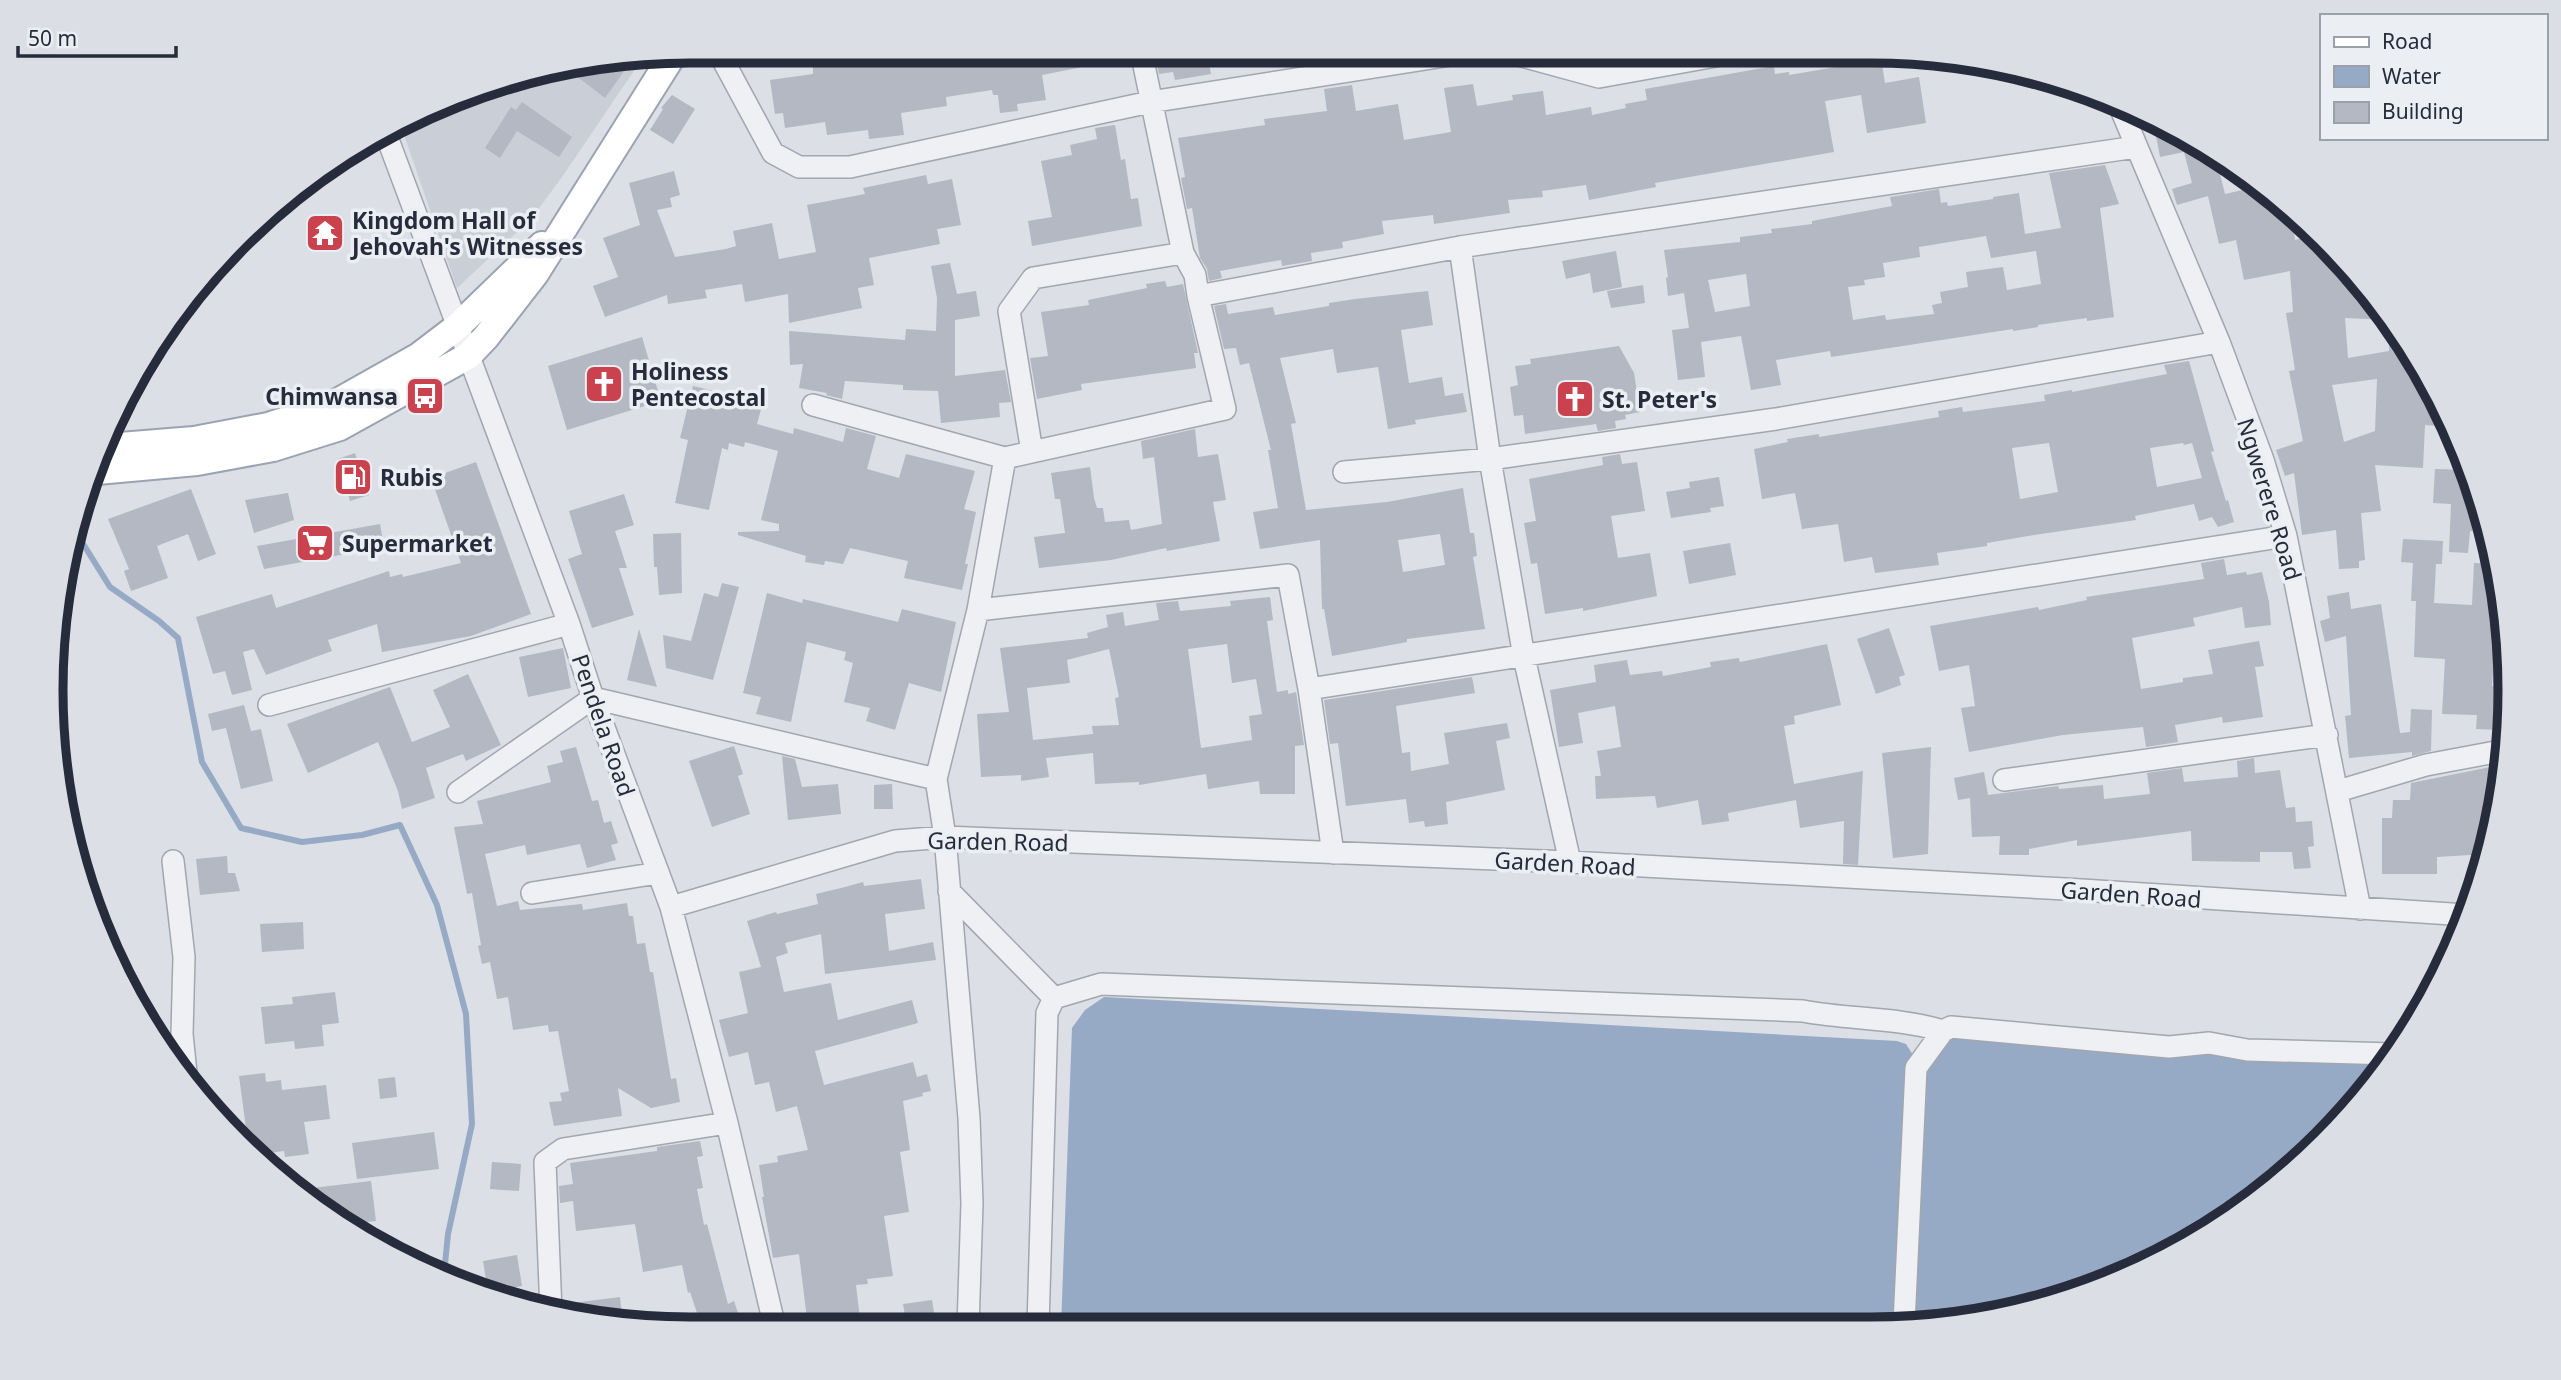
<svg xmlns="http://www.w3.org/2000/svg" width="2561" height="1380" font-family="'Noto Sans',sans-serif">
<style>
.built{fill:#caced7}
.water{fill:#97aac5}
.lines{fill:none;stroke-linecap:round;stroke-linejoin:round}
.stream{stroke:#97aac5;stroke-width:6}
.building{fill:#b3b8c2;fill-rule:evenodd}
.minor-casing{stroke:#a2a6af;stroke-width:24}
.major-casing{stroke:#9ba2b1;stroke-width:30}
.minor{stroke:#eef0f4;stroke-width:21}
.major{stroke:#fff;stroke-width:26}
.labels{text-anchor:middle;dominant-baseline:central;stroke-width:7;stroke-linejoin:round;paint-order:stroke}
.poi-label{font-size:23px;font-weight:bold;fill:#262c3b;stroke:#ebeef3;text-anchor:start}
.street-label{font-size:23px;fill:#262c3b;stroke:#ebeef3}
.rim{fill:none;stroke:#262c3b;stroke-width:9}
</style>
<rect width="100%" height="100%" fill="#dcdfe5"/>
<path class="built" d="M642,59L562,177L532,218L457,288L402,129L484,85Z"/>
<path class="water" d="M1104,997L1897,1041L1906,1044L1913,1055L1901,1324L1061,1327L1072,1028L1085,1010Z
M1954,1036L2389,1060L2351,1112L2226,1222L2077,1295L1954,1324H1909L1922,1066L1935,1049Z"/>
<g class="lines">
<path class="stream" d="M72,526L110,587L159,621L178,638L202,762L241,828L302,842L362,835L400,825L437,905L466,1014L472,1124L448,1234L444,1274"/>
</g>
<path class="building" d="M813,51H859L860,57L900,51H904V54L922,51H1118V60L1042,75L1046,100L1017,104L1018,111L1000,113L998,95H993L992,90L946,97L947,106L901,113L904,135L869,139L868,130L827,135L825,122L785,128L783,113L775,114L770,80L813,74Z
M1160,51H1207L1211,74L1175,80L1173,72L1159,74L1156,58L1161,57Z
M1853,52H1880L1885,83L1919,77L1926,123L1867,133L1861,95L1825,101L1834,152L1655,183L1656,187L1589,200L1586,185L1542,191L1543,197L1508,200L1510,213L1434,224L1433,215L1382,221L1384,234L1342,242L1343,248L1311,253L1312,261L1282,266L1281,260L1220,271L1222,278L1209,281L1207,269L1200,258L1192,208L1187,209L1181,178L1185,177L1178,138L1265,125L1264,119L1327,111L1324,89L1352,85L1356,111L1398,104L1404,140L1451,132L1444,88L1473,84L1477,106L1513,100L1512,95L1543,91L1546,115L1591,107L1592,115L1626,108L1625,104L1647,100L1645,89L1774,66L1775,74L1789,72V75L1842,66L1840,54Z
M632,60L605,98L570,71L611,64Z
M672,95L695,109L673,144L650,130L663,109L661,108Z
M522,102L572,137L559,157L517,131L500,158L485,148L511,107L516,110Z
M1115,125L1121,160L1125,159L1131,199L1138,198L1142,226L1032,246L1028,221L1052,217L1041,161L1072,155L1070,145L1097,139L1095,128Z
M2178,131L2190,136L2215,154L2225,194L2260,186L2291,208L2295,240L2316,234L2378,301L2444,407L2452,427L2425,425L2423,468L2375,465L2381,511L2361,513L2365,560L2359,561V568L2339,569L2336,530L2302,535L2294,473L2285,476L2276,450L2303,441L2289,371L2295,370L2286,313L2293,312L2290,271L2244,280L2236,240L2219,244L2208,196L2177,205L2172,189L2192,183L2184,152L2160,157L2156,136ZM2345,318L2390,320L2389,351L2348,358ZM2377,379L2375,431L2344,442L2332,385Z
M2105,165L2119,204L2100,208L2114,317L2087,321V318L2038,325V327L2013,331V329L1831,357L1830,351L1776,360L1781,385L1751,390L1741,336L1701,342L1705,377L1678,380L1672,330L1689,328L1684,293L1668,296L1666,278L1668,277L1664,250L1740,242V237L1772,233L1771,229L1812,224V221L1892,206L1890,197L1939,189L1941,203L1947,202L1948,206L1993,199V197L2019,193L2025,234L2061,228L2049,173ZM1986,236L1991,258L2036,251L2041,284L2007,290L2003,267L1966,272L1968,287L1940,292L1942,303L1932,305L1934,314L1886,320L1885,315L1853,320L1848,287L1865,285L1864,280L1885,277L1883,263L1920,257L1919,247ZM1746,274L1750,306L1715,312L1708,280Z
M674,171L680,195L670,198L672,207L657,210L675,257L726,249L736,246L733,231L772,223L779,259L816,252L807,205L865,194L863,188L926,175L928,184L952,179L961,225L937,229L940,244L869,258L874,285L858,288L862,308L789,323L788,294L745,302L742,284L705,290L707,298L668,304L667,295L605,317L593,286L618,277L603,238L640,225L629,183Z
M1616,251L1622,287L1593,293L1590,273L1566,279L1562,261Z
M950,263L957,294L976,291L980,316L955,320V376L1005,370L1011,402L999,403L1000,417L941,423L938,391L903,390V385L845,381L842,399L826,395L827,393L799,388L803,364L790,365L789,331L905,340L906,329L936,331L937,298L931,266Z
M1165,281L1167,287L1183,284L1198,353H1194L1196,368L1081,384L1082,390L1037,399L1030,358L1048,356L1041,312L1089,305L1088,300L1147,288L1146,284Z
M1643,285L1645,303L1611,308L1607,291Z
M1428,291L1433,325L1401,330L1409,383L1442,377L1445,396L1463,393L1467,412L1415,420L1416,424L1388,429L1378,367L1337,373L1333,349L1280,358L1296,423L1291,424L1306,510L1387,502L1463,488L1470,533H1474L1477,556L1473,557L1485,629L1407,639V642L1332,656L1324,609H1322L1320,540L1260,549L1253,512L1278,508L1268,450H1271L1249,363L1240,365L1236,348L1224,349L1214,306L1226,304L1228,314L1273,307L1275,315L1329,306V303L1355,299ZM1440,534L1445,565L1403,572L1398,540Z
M642,337L661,401L567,430L548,366Z
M1619,346L1634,373L1640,412L1625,415L1626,419L1615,421L1616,428L1598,431L1596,424L1525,434L1523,415L1514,416L1510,387L1518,385L1515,366L1531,364L1530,359Z
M2189,361L2214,451L2211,452L2226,501L2228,500L2234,522L2218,527L2212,517L2199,521L2194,504L2135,516L2136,520L2034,535L1987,543V546L1937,553L1939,565L1875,573L1872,557L1844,562L1838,524L1802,529L1795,493L1762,499L1754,449L1788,442L1787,439L1819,434V437L1939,417L1938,411L1962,407L1963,412L2045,401L2044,395L2072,390V392L2167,374L2164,365ZM2049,443L2058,492L2020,499L2012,448ZM2183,443L2184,445L2192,443L2202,478L2157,487L2150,448Z
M693,386L763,402L757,424L793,434L794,428L843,442L846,428L876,436L867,469L899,478L906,454L975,471L964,509L976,512L965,564H968L962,590L904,578L908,561L850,548L843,564L825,561L824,565L805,562L806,556L738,535V532L779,531V524L761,520L778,451L745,442L744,447L729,443L728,450L722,448L709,510L675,503L688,440L680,438Z
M1195,429L1198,457L1218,454L1226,500L1213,502L1220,541L1167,551L1166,548L1111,560L1039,568L1034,537L1065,533L1060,499H1055L1051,473L1090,467L1094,498L1097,508H1103L1105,522L1129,520L1131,530L1162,524L1154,457L1143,459L1141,441Z
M355,453L369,495L350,501L338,459Z
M1620,454L1622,464L1637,462L1645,511L1611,516L1618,558L1650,553L1657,596L1583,611V608L1545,614L1537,563L1531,564L1524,523L1536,521L1529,479L1603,465L1602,457Z
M476,462L531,614L471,636L382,652L377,624L328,640L332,651L266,675L254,649L243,652L252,690L232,695L225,671L213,674L196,617L272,594L276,608L389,571L390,577L402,574L403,577L461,563L431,478Z
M2435,469L2468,470L2490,532L2470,531L2468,553L2449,552L2451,504L2433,503Z
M1719,477L1724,506L1710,508L1711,512L1671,518L1666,492L1690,488L1689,482Z
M191,489L216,554L198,561L188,534L157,546L168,578L131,591L124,571L129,569L108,519Z
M288,493L294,520L254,533L245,500Z
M624,494L634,525L615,531L627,568H619L634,615L592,628L568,559L582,554L569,511Z
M380,524L384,547L264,569L257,546Z
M681,533L682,593L659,595L657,567H654L653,534Z
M2403,539L2443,541L2442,564H2436L2434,603L2472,605L2474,563L2495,564L2500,594H2498L2492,686L2504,687L2502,730L2476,729L2477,715L2442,714L2445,659L2414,657L2416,601H2411L2413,563L2401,562Z
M1730,543L1736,575L1689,584L1683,551Z
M2224,559L2227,575L2246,572L2247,575L2262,572L2269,602L2271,625L2245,628L2242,607L2193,618L2195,626L2132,638L2141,689L2183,682V678L2213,674L2208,650L2259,641L2264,666L2255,667L2263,717L2223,723L2222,717L2175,725L2178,742L2146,747L2143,727L2063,735L1969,752L1961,708L1975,706L1969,665L1939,671L1930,626L2038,607L2039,610L2087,600L2086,597L2204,579L2201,563Z
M722,583L739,587L713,680L666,668L663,635L691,641L704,593L718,597Z
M2349,592L2351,609L2381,604L2400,733L2410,732L2411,709L2432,710L2431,751L2412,756V752L2349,758L2345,716L2351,715L2346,636L2325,642L2320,621L2330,618L2327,596Z
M767,593L802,603L803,599L898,622L902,609L956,622L941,692L909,683L895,730L866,721L870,708L844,702L853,663L844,660L846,652L807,642L791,722L756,714L761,697L743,693Z
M1270,597L1273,620L1267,621L1277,692L1288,690V694L1296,692L1304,745L1295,746V794H1260L1259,781L1208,789L1206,774L1139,785V782L1095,784L1093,753L1046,758L1049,777L1021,781V775L981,777L977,714L1009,712L1000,648L1088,638L1087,633L1108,627L1106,615L1123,612L1125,626L1159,620L1156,603L1178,601L1180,611L1231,606L1230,601ZM1227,644L1232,683L1256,679L1262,714L1249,716L1252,740L1201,748L1188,649ZM1109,649L1119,697L1115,698L1119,725L1092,726L1093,734L1033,740L1027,688L1070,683L1067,660Z
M1889,628L1905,675L1899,677L1901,685L1876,694L1857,639Z
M639,629L657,687L627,680Z
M1827,644L1841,705L1794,716L1795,724L1784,726L1794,784L1863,771L1858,865L1843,864L1844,821L1800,828L1796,800L1728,813L1729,821L1702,825L1698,800L1657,808L1655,796L1596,799L1595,776H1601L1597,751L1621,747L1615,706L1578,713L1583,743L1559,747L1550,690L1596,682L1594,665L1627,660L1630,675L1662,671L1663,676L1711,667L1710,662L1739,658L1740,662Z
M563,648L571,688L528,697L519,657Z
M468,674L501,745L466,761L463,754L426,768L435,798L402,809L398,791L378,742L308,773L287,724L390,687L412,742L450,727L433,690Z
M1472,677L1475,693L1396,706L1402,753L1410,752L1411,771L1449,764L1444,733L1507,723L1510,738L1496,741L1505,790L1446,802L1448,824L1425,827L1424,821L1409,823L1406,799L1346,806L1338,743L1330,744L1324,700Z
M244,705L251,731L261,729L273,781L241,789L226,728L212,731L208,714Z
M734,746L743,774L738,776L750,814L712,827L689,761Z
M576,747L592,801L598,800L604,823L611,821L618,843L611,845L616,860L587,868L580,844L527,855L525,845L485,854L497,906L518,901L520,910L582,904L583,910L627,903L629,916H633L637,944L645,943L650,972H653L671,1079L676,1078L680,1102L651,1108L618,1088L622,1116L554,1126L549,1102L562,1101L560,1093L569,1091L558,1031L549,1032L548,1025L513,1030L508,997L497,999L490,962L482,964L478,946L481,945L472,893L467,894L454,827L483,824L477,801L551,782L547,766L563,762L560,751Z
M1931,747L1928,854L1893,858L1882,753Z
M782,756L795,759L802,787L838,784L841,814L788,820Z
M2254,758L2255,773L2280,770L2286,808L2295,807L2296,822L2312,821L2314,846L2308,847L2311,868L2294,869L2292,852H2260V862L2192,861L2191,831L2077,846V840L2029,849V855H1999L2000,836L1972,837L1970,798L1958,800L1954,778L1984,772L1988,795L2058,786L2059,789L2103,785L2104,799L2150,794L2147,773L2182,768L2184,782L2238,777L2237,761Z
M2505,764L2486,854L2437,857V874H2382V818H2392L2393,800H2410L2411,783Z
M892,784L893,809H874V785Z
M227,856L228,873H235L240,891L200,895L196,859Z
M921,879L925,909L885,914L889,951L933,942L936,960L825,974L821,934L785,943L788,953L776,957L784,992L831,983L838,1020L912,1000L918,1023L815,1051L824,1085L913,1062L917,1077L927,1074L931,1091L922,1093L923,1096L903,1101L910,1150L900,1152L909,1212L884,1216L893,1276L867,1279L868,1284L856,1285L861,1327H808L799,1254L773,1258L762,1197H764L759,1165L778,1162L777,1156L808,1150L797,1106L776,1112L769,1082L755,1085L748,1052L729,1057L719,1020L748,1013L739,972L761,967L747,921L776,912L777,914L818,904L816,894L845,887L863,882L864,886Z
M303,922L304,949L262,952L260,924Z
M335,992L339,1023L322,1025L324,1046L295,1049L294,1041L265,1044L261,1007L293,1004L292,997Z
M265,1073L266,1082L281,1080L282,1090L326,1085L330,1119L304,1122L309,1154L285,1157L284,1151L261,1154L248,1143L239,1076Z
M395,1077L397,1097L380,1099L378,1079Z
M434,1132L439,1169L357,1179L352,1143Z
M700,1141L703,1156L697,1157L703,1188L697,1189L704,1225L707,1224L728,1304L734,1301L743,1328H702L690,1292L688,1293L682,1265L643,1272L635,1224L576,1231L573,1201L560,1203L559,1186L573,1184L570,1163L657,1151V1147Z
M492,1162L521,1164L519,1191L490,1189Z
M371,1181L376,1221L347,1224L304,1189Z
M517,1255L522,1286L488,1292L483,1261Z
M620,1297L623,1324L564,1314V1304Z
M932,1300L936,1325L907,1327L903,1304Z"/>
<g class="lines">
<g class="minor-casing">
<path id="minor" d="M718,51L773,153L799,167H850L1150,102L1470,52
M1507,52L1599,77L1738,52
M2120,107L2219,342L2263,460L2286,536L2360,909
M387,137L569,624L593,698L671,907L727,1123L775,1328
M1460,247L1490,459L1524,657L1570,862
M1183,253L1195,275L1198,296L1460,247L2136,147
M813,405L1005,458
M1032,452L1009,311L1033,278L1183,253L1141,51
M1344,472L1490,459L1776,419L2219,342
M978,610L1288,575L1309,689L1333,853
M1309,689L2286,536
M269,705L569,624
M2004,780L2327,735
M2338,791L2426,765L2506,750
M458,792L593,698L936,779
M173,861L184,957L182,1034L186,1073
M949,891L1054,998
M532,893L658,873
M671,907L895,841L945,837L1570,862L2066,889L2467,915
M551,1312L545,1162L563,1149L727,1123
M1904,1324L1916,1068L1943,1031
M968,1327L972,1203L969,1118L945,837L936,779L978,610L1005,458L1225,409L1198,296
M1038,1327L1047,1013L1054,998L1101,984L1803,1011C1850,1020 1897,1017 1943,1031L1951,1027L2169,1047L2209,1043L2247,1050L2393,1054"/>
</g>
<g class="major-casing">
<path id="major" d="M108,447L194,440L268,426L332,405L419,356L457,327L542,245
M97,471L197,462L273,448L340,427L468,356L486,337L535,274L674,53"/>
</g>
<use href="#minor" class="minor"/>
<use href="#major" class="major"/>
</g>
<defs>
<g id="temple-square" transform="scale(2.0125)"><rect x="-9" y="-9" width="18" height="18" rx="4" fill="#c9424e" stroke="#ebeef3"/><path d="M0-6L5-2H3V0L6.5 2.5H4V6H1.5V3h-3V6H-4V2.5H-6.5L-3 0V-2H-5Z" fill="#fff"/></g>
<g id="church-square" transform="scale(2.0125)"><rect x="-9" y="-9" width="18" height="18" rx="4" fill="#c9424e" stroke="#ebeef3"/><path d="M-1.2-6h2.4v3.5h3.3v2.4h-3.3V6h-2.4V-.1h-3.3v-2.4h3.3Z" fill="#fff"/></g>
<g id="bus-square" transform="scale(2.0125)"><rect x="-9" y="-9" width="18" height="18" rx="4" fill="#c9424e" stroke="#ebeef3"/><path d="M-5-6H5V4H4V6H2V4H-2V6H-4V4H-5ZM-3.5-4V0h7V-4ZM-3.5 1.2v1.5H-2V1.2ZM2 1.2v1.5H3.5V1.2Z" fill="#fff"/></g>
<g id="fuel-square" transform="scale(2.0125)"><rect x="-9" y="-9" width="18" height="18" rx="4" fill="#c9424e" stroke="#ebeef3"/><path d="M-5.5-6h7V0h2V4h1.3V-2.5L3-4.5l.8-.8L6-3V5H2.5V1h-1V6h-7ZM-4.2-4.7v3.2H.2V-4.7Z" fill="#fff"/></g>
<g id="supermarket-square" transform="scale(2.0125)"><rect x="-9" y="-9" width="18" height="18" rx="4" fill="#c9424e" stroke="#ebeef3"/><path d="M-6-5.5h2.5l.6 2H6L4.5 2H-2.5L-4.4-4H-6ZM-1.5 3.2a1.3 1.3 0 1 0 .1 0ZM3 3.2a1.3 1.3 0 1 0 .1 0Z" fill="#fff"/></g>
</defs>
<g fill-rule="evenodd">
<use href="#temple-square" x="325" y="233"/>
<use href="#church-square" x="604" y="384"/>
<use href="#bus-square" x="425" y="396"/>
<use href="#church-square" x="1575" y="399"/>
<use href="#fuel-square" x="353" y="477"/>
<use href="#supermarket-square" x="315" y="543"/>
</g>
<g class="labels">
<g class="poi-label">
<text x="352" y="220">Kingdom Hall of<tspan x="352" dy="26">Jehovah's Witnesses</tspan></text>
<text x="631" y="371">Holiness<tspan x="631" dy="26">Pentecostal</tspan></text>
<text x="398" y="396" text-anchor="end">Chimwansa</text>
<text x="1602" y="399">St. Peter's</text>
<text x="380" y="477">Rubis</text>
<text x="342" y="543">Supermarket</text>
</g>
<g class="street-label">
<text transform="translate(2270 499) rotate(73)">Ngwerere Road</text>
<text transform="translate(604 725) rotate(71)">Pendela Road</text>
<text transform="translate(998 841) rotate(1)">Garden Road</text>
<text transform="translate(1565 863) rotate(3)">Garden Road</text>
<text transform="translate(2131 894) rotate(4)">Garden Road</text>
</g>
</g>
<path d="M0 0H2561V1380H0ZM690 63H1871A627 627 0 0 1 2498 690V690A627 627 0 0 1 1871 1317H690A627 627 0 0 1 63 690V690A627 627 0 0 1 690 63Z" fill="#dbdee4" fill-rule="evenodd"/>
<path class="rim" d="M690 63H1871A627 627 0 0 1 2498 690V690A627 627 0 0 1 1871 1317H690A627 627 0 0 1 63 690V690A627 627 0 0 1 690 63Z"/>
<rect x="2320" y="14" width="228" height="126" fill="#ebeef3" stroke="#9ca0a9" stroke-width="2"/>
<rect x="2334" y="37" width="35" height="10" fill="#ffffff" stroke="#9ca0a9" stroke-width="2"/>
<text x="2382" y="49" font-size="21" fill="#262c3b">Road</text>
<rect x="2334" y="66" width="35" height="21" fill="#97aac5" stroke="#9ca0a9" stroke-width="2"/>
<text x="2382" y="84" font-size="21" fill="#262c3b">Water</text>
<rect x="2334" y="102" width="35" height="21" fill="#b3b8c2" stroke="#9ca0a9" stroke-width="2"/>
<text x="2382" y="119" font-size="21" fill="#262c3b">Building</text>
<path d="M18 46v10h158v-10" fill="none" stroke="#262c3b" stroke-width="3.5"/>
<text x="28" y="46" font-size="21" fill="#262c3b" stroke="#ebeef3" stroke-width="5" paint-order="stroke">50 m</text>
</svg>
